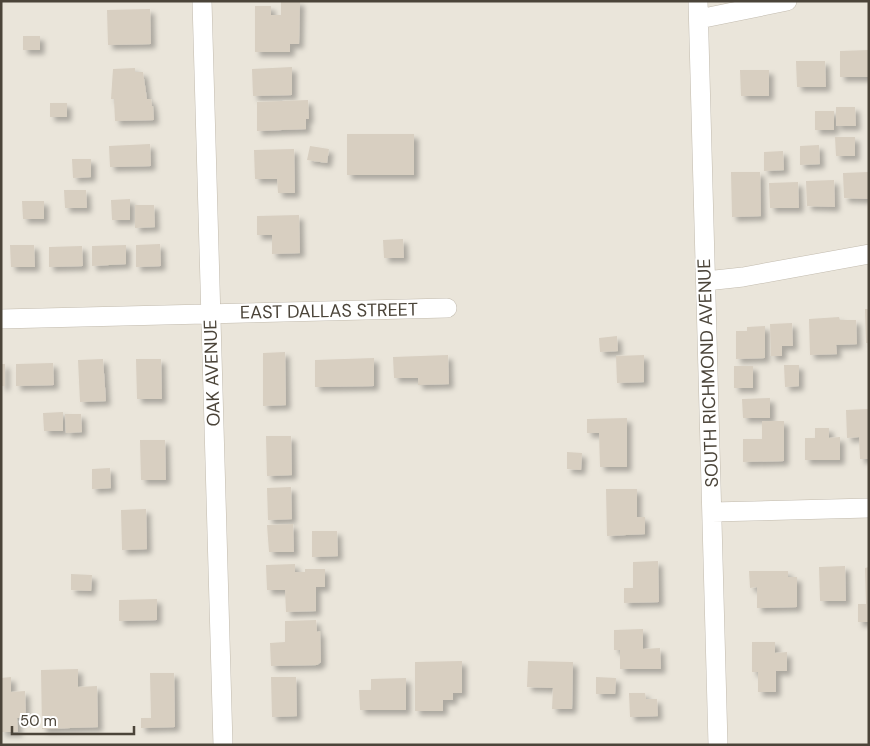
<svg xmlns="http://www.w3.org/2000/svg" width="870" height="746" font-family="'DM Sans',sans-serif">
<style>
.residential{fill:#eae5da}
.building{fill:#d8cfc1;filter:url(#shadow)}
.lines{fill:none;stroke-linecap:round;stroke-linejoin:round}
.street-casing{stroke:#c2bbae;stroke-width:20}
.street{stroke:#fff;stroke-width:19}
.labels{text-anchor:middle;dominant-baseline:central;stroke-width:4;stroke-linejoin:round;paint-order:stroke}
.street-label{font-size:18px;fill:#4b4439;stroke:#fff}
</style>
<defs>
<filter id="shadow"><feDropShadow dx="4.5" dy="4.5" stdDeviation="2.5" flood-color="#0004"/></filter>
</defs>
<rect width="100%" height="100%" fill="#f6f3ec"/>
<path class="residential" d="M1,1H691L708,745H1Z
M706,1H869V745H724Z"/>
<path class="building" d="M281,1H300L299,44H290V52H255V6H271V15H281Z
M150,9L151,44L108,45L107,10Z
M23,36H40V50H23Z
M869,50V77H840V51Z
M796,61H825L826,87H797Z
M292,67V95L253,96L252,69Z
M135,68V72H143L147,99H151L152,106H153L154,120L115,121L114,99H111L113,69Z
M740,70H769V96H741Z
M308,100L309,119H306V129L257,131V102Z
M50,103H67V117H50Z
M836,107H855L856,126H836Z
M815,111H834V130H815Z
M347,134H414V175H347Z
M835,137H855V156H836Z
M150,144L151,166L110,167L109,146Z
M819,145L820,164L800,165V146Z
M310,146L329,149L327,163L307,160Z
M294,149L295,193H278L277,179H255L254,150Z
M783,151L784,170L764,171V152Z
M72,159H91V177L73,178Z
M731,172H760L761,216L732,217Z
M869,172V199L844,198L843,173Z
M834,180L835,207L807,206L806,181Z
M798,182L799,208H770L769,183Z
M64,190H86L87,208H65Z
M130,199V220H112L111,200Z
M22,201H44V219H23Z
M135,205H154L155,227L135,228Z
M299,215L300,253L272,254V235H257V216Z
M403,239L404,258H384L383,240Z
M160,244L161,266L136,267V245Z
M10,245H34L35,267H11Z
M126,245V264L92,266V246Z
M82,246L83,266L49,267V247Z
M865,309H869V343H866Z
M839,317L840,320H856L857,344L836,345L837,354L810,355L809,319Z
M792,323L793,346H782V356H771L770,324Z
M765,326V358L736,359V331H747V327Z
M617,336L618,351L600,352L599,338Z
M285,352L286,405L263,406V353Z
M448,355L449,384L418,385V378H394L393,357Z
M644,355V382L617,383L616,356Z
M374,358V386L315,387V360Z
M103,359L106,401L80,402L78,360Z
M136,359H161L162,399H137Z
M53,363L54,385L16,386V364Z
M1,364H5V386H1Z
M784,365H799V386L785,387Z
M734,366H753V388H734Z
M770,398V418H743L742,399Z
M869,409V459H860L859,437L847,438L846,410Z
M63,412V431H44L43,413Z
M65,414H81L82,432L66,433Z
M627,418V467H600L599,433H587V419Z
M762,421H784V461L743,462V439H762Z
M815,428H829V438L840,437V460H805V438H815Z
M266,436H291L292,475L267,476Z
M140,440H165L166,480H141Z
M567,452L582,453L581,470L567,469Z
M110,468L111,488L92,489V469Z
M291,487L292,519L268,520L267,488Z
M606,489H637V517H645V534L607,536Z
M146,509L147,549L122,550L121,510Z
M293,524L294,552H269L267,525Z
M312,531H337L338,556L312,557Z
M658,561L659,602L624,603V588H633V562Z
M295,564V572H305V569H325V587H316V611L286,612L285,590H267L266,565Z
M845,566L846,601H820L819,567Z
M869,567V622H858V604H866L865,568Z
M749,571H788V577H797V607L757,608V587L750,588Z
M71,574L92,575L91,591L71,590Z
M157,599V620L119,621V600Z
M316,620L317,632L320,631L321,662L317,665L271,666L270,643L285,642V621Z
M643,629V649L660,648L661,669H620V650H614V630Z
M752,642H775V653L787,652V671H776V692H758V672H752Z
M462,661V693H453V700H443V711H415V662Z
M528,661L573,662L572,709H552L553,688L527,687Z
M78,669V687L97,686L98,727L42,729L41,670Z
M150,673H174L175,727L141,728V718H151Z
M11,677V692L25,691L26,718H17L18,732H1V678Z
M271,677H296L297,716L272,717Z
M596,677L616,678L615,694H596Z
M406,678V710H360L359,690H371V679Z
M629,693H645L646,699H657L658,716L630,717Z"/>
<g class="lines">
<g class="street-casing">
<path id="street" d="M202,1L223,745
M698,1L718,745
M699,19L787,1
M706,281L743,277L869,254
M1,319L447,308
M712,512L869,508"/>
</g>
<use href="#street" class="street"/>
</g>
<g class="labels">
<g class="street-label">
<text transform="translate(329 311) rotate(-1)">EAST DALLAS STREET</text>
<text transform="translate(212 373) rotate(-92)">OAK AVENUE</text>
<text transform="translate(708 373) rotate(-92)">SOUTH RICHMOND AVENUE</text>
</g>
</g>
<rect width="870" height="746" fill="none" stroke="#4b4439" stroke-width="5"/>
<path d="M12 726v8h122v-8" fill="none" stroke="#4b4439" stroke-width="2.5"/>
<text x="20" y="726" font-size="15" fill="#4b4439" stroke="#ffffff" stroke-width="4" paint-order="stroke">50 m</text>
</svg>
